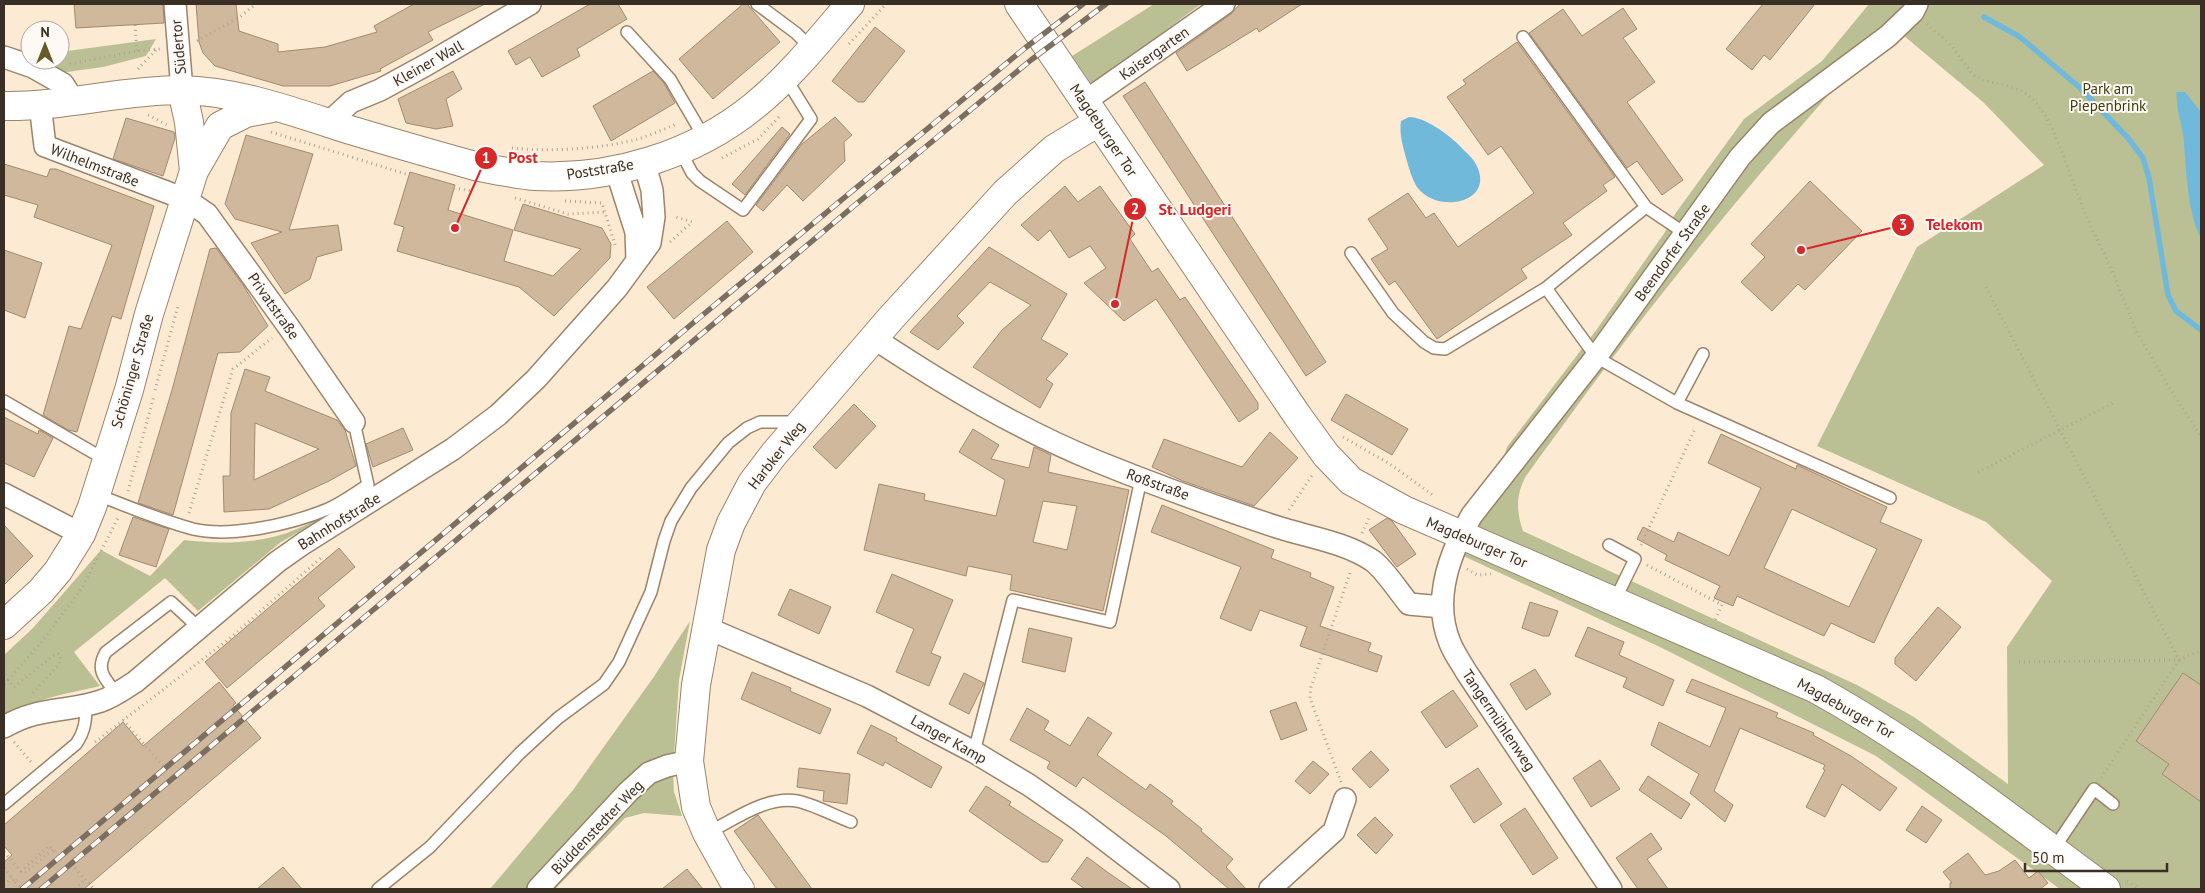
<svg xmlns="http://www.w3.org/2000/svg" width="2205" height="893" font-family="'PT Sans',sans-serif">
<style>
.green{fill:#bbc094;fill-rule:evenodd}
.water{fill:#71b9db}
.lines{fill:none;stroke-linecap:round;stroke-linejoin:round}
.stream{stroke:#71b9db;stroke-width:5.5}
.building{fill:#d0b89d;stroke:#a18a70;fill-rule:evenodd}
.lane-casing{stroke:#9b846a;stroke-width:14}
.street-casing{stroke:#9b846a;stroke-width:24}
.secondary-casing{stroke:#9b846a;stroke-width:30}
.path{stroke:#b2a391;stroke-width:3;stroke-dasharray:1 4;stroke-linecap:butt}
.lane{stroke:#fff;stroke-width:11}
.street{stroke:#fff;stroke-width:21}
.secondary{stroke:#fff;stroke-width:28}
.rail-casing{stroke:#7c6f61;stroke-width:5.5}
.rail{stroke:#fef9f4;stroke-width:4;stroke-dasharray:11;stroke-linecap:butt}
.labels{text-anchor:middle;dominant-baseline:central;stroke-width:4;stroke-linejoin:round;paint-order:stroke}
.street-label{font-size:15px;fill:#392f25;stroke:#fef9f4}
.park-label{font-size:15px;fill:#3b3e0b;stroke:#fef9f4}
.leader{fill:none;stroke:#d62828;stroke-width:2}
.callout-dot{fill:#d62828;stroke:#fef9f4;stroke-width:2}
.mark-label{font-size:15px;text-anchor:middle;font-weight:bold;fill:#fff}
.callout-label{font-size:16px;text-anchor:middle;font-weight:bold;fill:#d62828;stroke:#fef9f4;stroke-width:4;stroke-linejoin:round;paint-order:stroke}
</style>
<rect width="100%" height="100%" fill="#fdead3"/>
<path class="green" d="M1154,4H1201L1092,85L1072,56Z
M1869,4H2201V889H2060L1876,756L1662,648L1446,548L1502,463L1507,447L1597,329L1665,232L1675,214L1744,119L1822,61ZM1891,25L1983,102L2044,165L1917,247L1817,446L1986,522L2052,581L2007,647L2008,784L1914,717L1857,685L1523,531C1516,511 1516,494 1526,476C1569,417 1612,357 1657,300C1732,205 1810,114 1891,25Z
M156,39L146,56L103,67L60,73L4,66V46L30,52V60H60V52Z
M336,511L281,542L198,611L165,578L74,652L100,686C66,694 33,699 4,717V655L33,628L101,550L150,576L184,540C218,544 253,544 287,533C303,527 320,518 336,511Z
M690,621L679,680L673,771L674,792L682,816L644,813L625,818L555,889H490L573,790L653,678Z"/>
<path class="water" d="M2176,92H2185L2201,112V239C2187,210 2187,177 2184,145C2184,133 2180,123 2178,111C2177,105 2177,99 2176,92Z
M1409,117C1425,117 1447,134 1458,144C1463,150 1470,155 1474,161C1500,202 1438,216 1417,187C1412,179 1409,168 1406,158C1403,146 1399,134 1401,121Z"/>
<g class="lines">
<path class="stream" d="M1984,17L2020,37L2079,87L2128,138L2143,158L2149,178L2168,295L2176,311L2201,330"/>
</g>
<path class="building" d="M74,4H163L164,23L76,28Z
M196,4H236L239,31L278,44V52L325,47L377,32L374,26L414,4H485L428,32L433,40L380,69L381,71L330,86H283L215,66L203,53L199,42Z
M590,4H618L627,19L577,49L580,56L542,77L530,57L516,65L508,51Z
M743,4H747L780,42L713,99L679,59Z
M1240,4H1302L1259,32L1257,28L1187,71L1176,53L1231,14Z
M1763,4H1815L1770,60L1764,55L1752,70L1726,49Z
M1623,8L1637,29L1623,38L1655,82L1627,102L1683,180L1662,195L1637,161L1627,168L1529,33L1563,9L1582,36Z
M875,27L905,51L864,102H858L832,81Z
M1517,42L1615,177L1603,185L1607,191L1563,223L1572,235L1521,269L1527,278L1437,339L1395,281L1389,285L1371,259L1388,249L1368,219L1408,193L1426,218L1434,213L1458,247L1534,193L1501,146L1488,155L1447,97L1466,84L1463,80Z
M453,71L462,89L446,99L453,126L436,129L406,123L398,99Z
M653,71L664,83L675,103L611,141L593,106Z
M1145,82L1326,362L1306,376L1123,96Z
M835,117L852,135L844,142L845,161L803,201L787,185L763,211L756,205L802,144Z
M126,118L174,132L175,138L163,176L113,159Z
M782,127L790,134L745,195L732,184Z
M246,135L313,154L289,230L338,225L342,250L317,257L310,279L285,294L251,243L282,232L235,219L225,204Z
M4,164L47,177L50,169H56L154,206L121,319L112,316L77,432L68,430L43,415L69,326L81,329L112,245L34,217L38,205L4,195Z
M410,172L455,185L448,210L513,230L504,261L553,276L581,249L514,230L523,204L602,228L611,244L610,258L554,316L519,287L397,251L404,227L394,224Z
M1810,181L1862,231L1805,290L1798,284L1772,311L1741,282L1765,257L1751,244Z
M1065,186L1078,202L1100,186L1135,234L1130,239L1152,272L1158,268L1180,300L1185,297L1258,403V409L1239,422L1156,299L1124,321L1084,283L1106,268L1090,246L1069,258L1050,230L1038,241L1021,225Z
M727,221L753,252L674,319L647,287Z
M989,247L1067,294L1041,339L1068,354L1046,379L1053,384L1040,408L973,367L1002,330L1031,305L990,282L957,316L964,323L938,350L910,332Z
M216,248L243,285L268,326L240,352L218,353L173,515L138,503L172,390L210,249Z
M4,250L42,263L25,318L4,310Z
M245,369L270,377L265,391L337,420L345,430L356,466L329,481L269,509L224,512L223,476H230L231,413ZM255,423L319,449L254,480Z
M1346,394L1408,429L1392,455L1331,420Z
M854,404L876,426L836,469L813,447Z
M4,417L38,434L39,430L53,438L34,477L4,463Z
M403,428L413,450L373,467L366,444Z
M973,429L999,445L991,459L1029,468L1034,447L1051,455L1048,472L1129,490L1103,611L1010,590L1012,575L968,566L966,576L864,550L879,484L925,494L924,500L996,516L1005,480L959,452ZM1043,501L1077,506L1067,550L1033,542Z
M1270,432L1298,458L1254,506L1183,481L1152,467L1164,439L1242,467Z
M1721,434L1796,469L1797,465L1887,507L1880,522L1922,540L1874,643L1831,623L1824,636L1737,596L1733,606L1714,598L1720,586L1665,560L1667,555L1637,539L1643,527L1674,542L1678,532L1729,556L1761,488L1708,463ZM1792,509L1877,549L1849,607L1764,568Z
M1162,505L1274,550L1271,558L1311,573L1310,577L1334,587L1320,626L1371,643L1368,651L1382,656L1377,672L1300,646L1307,627L1260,610L1251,631L1220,618L1241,567L1151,532Z
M133,517L169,529L156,567L119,555Z
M1387,518L1392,521L1416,554L1397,567L1369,530Z
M4,525L33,556L4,585Z
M339,548L355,567L318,598L325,606L227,688L205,662Z
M892,574L953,600L931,653L941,657L929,686L896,672L914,629L876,612Z
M790,589L831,607L819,634L778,615Z
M1530,602L1558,611L1549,636H1543L1522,628Z
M1938,607L1961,627L1916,681L1895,664V658Z
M1588,627L1624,642L1619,655L1674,680L1663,706L1623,687L1627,678L1575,656Z
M1029,628L1072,638L1065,672L1022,662Z
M1535,669L1551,694L1526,710L1510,684Z
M752,672L791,688L790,691L831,709L820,734L741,699Z
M964,673L984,683L969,714L949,704Z
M2183,673L2201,685V802L2162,774L2169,764L2136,741Z
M1692,679L1778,713L1776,717L1814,733L1813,735L1851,756L1897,788L1880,811L1842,784L1825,817L1806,807L1825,770L1823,769L1825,765L1740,728L1714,791L1733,805L1725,822L1690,793L1699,774L1651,745L1659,722L1710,747L1726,708L1686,692Z
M219,682L236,703L233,705L261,738L84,889H4V862L12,855L4,846V825L123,722L143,746Z
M1453,690L1478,726L1446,748L1421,712Z
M1296,702L1307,730L1281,740L1270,711Z
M1027,708L1049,721L1044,730L1070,746L1088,717L1112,733L1097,755L1146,790L1150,784L1173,801L1171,804L1202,829L1201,831L1233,859L1226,867L1246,889H1229L1166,836L1083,777L1076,787L1047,768L1050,762L1010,740Z
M871,725L897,738L896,741L942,767L931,788L885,762L883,766L857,753Z
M1371,751L1389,770L1370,788L1352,769Z
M1600,760L1620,789L1591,807L1573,778Z
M1313,761L1329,774L1310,794L1295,781Z
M799,768L850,774L847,804L823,801L824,791L797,787Z
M1478,768L1502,804L1474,823L1450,786Z
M1648,776L1690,804L1681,819L1639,790Z
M986,786L1011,802L1009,805L1063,840L1048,862H1042L969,811Z
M1922,806L1942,820L1926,843L1906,830Z
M1525,808L1558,858L1533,875L1500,825Z
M758,815L793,863L812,889H777L734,831Z
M1375,817L1393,835L1376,854L1357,835Z
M1651,833L1662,849L1647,859L1668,889H1638L1616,858Z
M1968,853L1985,875L1999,871L2015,860L2029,878L2038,871L2048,883L2040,889H1950V883H1952L1943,872Z
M1087,857L1110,874L1132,889H1085L1071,879Z
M283,867L302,889H257Z
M687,869L703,889H662Z"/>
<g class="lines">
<g class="lane-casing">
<path id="lane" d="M757,4L796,33L812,49
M627,32L670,79L705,139
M680,150L692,173L700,181L743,210L811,119L785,77
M1646,207L1686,234
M1351,253L1393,313L1424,342L1434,348L1445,349L1546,288L1646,207L1523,37
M1546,288L1596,357L1677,403L1890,498
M4,401L106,460
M1677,403L1703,354
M96,494C128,507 160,520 193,529C231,538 292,524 328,509C342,503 355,493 368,485L354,422
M1609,545L1635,559L1615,600
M117,694C105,679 95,670 106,652L171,602L199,628
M974,752L1013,600L1110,622L1141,479
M4,804L76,744C85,731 86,720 86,705
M707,833C734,820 765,796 797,801C813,804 835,816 851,822
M2053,850L2094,789L2113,804
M378,889L430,847L520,753L558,718L604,684L619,662L651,592L664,541L671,521L691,488L728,443L747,428L760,422H797"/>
</g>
<g class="street-casing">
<path id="street" d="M175,4L182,90
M4,57L33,67L63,84L74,101
M1084,102L1224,4
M40,104L45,146L185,199L207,214L288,326L354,422
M328,123L351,102L380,90L426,65L530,4
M616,169L636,232L637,260
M875,339C945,385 1018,429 1096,461C1155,485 1216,507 1277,527C1308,537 1345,542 1373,561C1385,570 1399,592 1409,604L1442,607
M4,494L81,534
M707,628L867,696L974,752L1029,785L1079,820L1169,889
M4,727C40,706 65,713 101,701C113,697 124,689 135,682L277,562L304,543L453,449L498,415L536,379L617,288L650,243L654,217L652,190L644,162
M538,889L628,792L649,773L667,766L689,761
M1270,889L1334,831L1345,799
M1611,889L1467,673C1461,663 1454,653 1450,643C1432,600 1450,552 1472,515L1596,357L1740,157L1771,123L1888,36L1913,12L1917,4"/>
</g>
<g class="secondary-casing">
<path id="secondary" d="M1019,4L1297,415L1326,455L1351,481L1404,510L1816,689C1919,746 2011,819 2106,889
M4,106C63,107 122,90 181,90C238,91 294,112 347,129C390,142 432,154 475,166C495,170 514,174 535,176C612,180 694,155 754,106C791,76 820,39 850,4
M194,171L220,126L246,113L272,108
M4,625L41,591L58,571L81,534L92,507L129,390L149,314L194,171L189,122L182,90
M740,889L732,878L707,833L696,807L689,761L696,685L721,550L731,523L752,483L774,454L891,318L1005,193L1054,149L1098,122"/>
</g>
<path class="path" d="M1927,24L1952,46L1972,74L1984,81L2003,84L2022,91L2034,100L2045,115L2055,134L2086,216L2113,273L2136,331L2175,397L2201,436
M135,25L137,51
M197,41L241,16L256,4
M849,44L886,4
M70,64L137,51L160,49
M138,69L156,50
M148,115L167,125
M271,132L409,175
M512,148C550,152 601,149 638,139C651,135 664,129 677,124
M722,158L758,139L779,117
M454,188L472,191
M515,198L568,214L605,212
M565,201L602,203L615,245
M670,242L692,222L673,216
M1986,287L2179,660L2101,778
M155,390L178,306
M1343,437L1390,464L1434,496
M1978,472L2113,403
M128,491L154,396
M1289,510L1313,474
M189,513L233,369L272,338
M1362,533L1370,516
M1641,545L1695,429L1693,428
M1647,565L1722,605L1715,620
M1467,569L1477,575L1491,574
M2019,662L2179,660L2201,650
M8,680L40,644L82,588L118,518
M4,684L8,680L14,687L53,656L58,654L61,656L59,664L33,693
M123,720L163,766
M14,742L31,762
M95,742L229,639L322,557
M1341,782L1310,698L1311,687L1351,570
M4,852L21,871L50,846L57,855
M4,868L15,882L17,880
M75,868L94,889
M25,873L53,849
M2127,881L2139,889
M15,882L20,887
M4,885L12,878
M75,889L85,880"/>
<use href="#lane" class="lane"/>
<use href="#street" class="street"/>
<use href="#secondary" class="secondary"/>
<g class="rail-casing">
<path id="rail" d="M22,889L693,323L1025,48L1083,4
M41,889L855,205L1031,60L1106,4"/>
</g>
<use href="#rail" class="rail"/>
</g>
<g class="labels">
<g class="street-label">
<text transform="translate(178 47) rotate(-95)">Südertor</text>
<text transform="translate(1154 53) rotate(-35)">Kaisergarten</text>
<text transform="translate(428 63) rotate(-29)">Kleiner Wall</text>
<text transform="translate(1104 130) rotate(56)">Magdeburger Tor</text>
<text transform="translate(95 165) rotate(21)">Wilhelmstraße</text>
<text transform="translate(600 169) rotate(-9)">Poststraße</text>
<text transform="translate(1672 252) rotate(-54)">Beendorfer Straße</text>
<text transform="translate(274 306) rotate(55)">Privatstraße</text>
<text transform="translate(132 371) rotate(-74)">Schöninger Straße</text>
<text transform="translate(776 455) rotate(-52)">Harbker Weg</text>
<text transform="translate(1158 484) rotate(20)">Roßstraße</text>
<text transform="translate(339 521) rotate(-32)">Bahnhofstraße</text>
<text transform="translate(1477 542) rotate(23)">Magdeburger Tor</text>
<text transform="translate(1846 708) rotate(29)">Magdeburger Tor</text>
<text transform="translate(1499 720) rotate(56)">Tangermühlenweg</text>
<text transform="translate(949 739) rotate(29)">Langer Kamp</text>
<text transform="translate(597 827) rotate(-46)">Büddenstedter Weg</text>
</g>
<g class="park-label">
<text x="2108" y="88">Park am<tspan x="2108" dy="17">Piepenbrink</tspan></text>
</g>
</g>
<path class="leader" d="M455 228L486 158M1115 304L1135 209M1801 250L1903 225"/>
<g class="callout-dot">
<circle cx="455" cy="228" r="5"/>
<circle cx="1115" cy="304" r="5"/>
<circle cx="1801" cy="250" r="5"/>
<circle cx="486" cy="158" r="12"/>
<circle cx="1135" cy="209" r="12"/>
<circle cx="1903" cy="225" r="12"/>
</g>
<g class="mark-label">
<text x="486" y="163">1</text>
<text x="1135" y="214">2</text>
<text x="1903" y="230">3</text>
</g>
<g class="callout-label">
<text x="523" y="163">Post</text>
<text x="1195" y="215">St. Ludgeri</text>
<text x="1954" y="230">Telekom</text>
</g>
<rect width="2205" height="893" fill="none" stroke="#392f25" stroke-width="10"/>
<g transform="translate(45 45)"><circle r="24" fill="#fef9f4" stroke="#afa8a1"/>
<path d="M0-4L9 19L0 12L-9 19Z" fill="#655b28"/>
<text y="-8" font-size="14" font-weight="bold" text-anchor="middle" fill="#392f25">N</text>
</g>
<path d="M2025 863v8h142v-8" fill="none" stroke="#392f25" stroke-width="2.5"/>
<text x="2032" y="863" font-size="15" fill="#392f25" stroke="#fef9f4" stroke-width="4" paint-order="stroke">50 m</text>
</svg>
